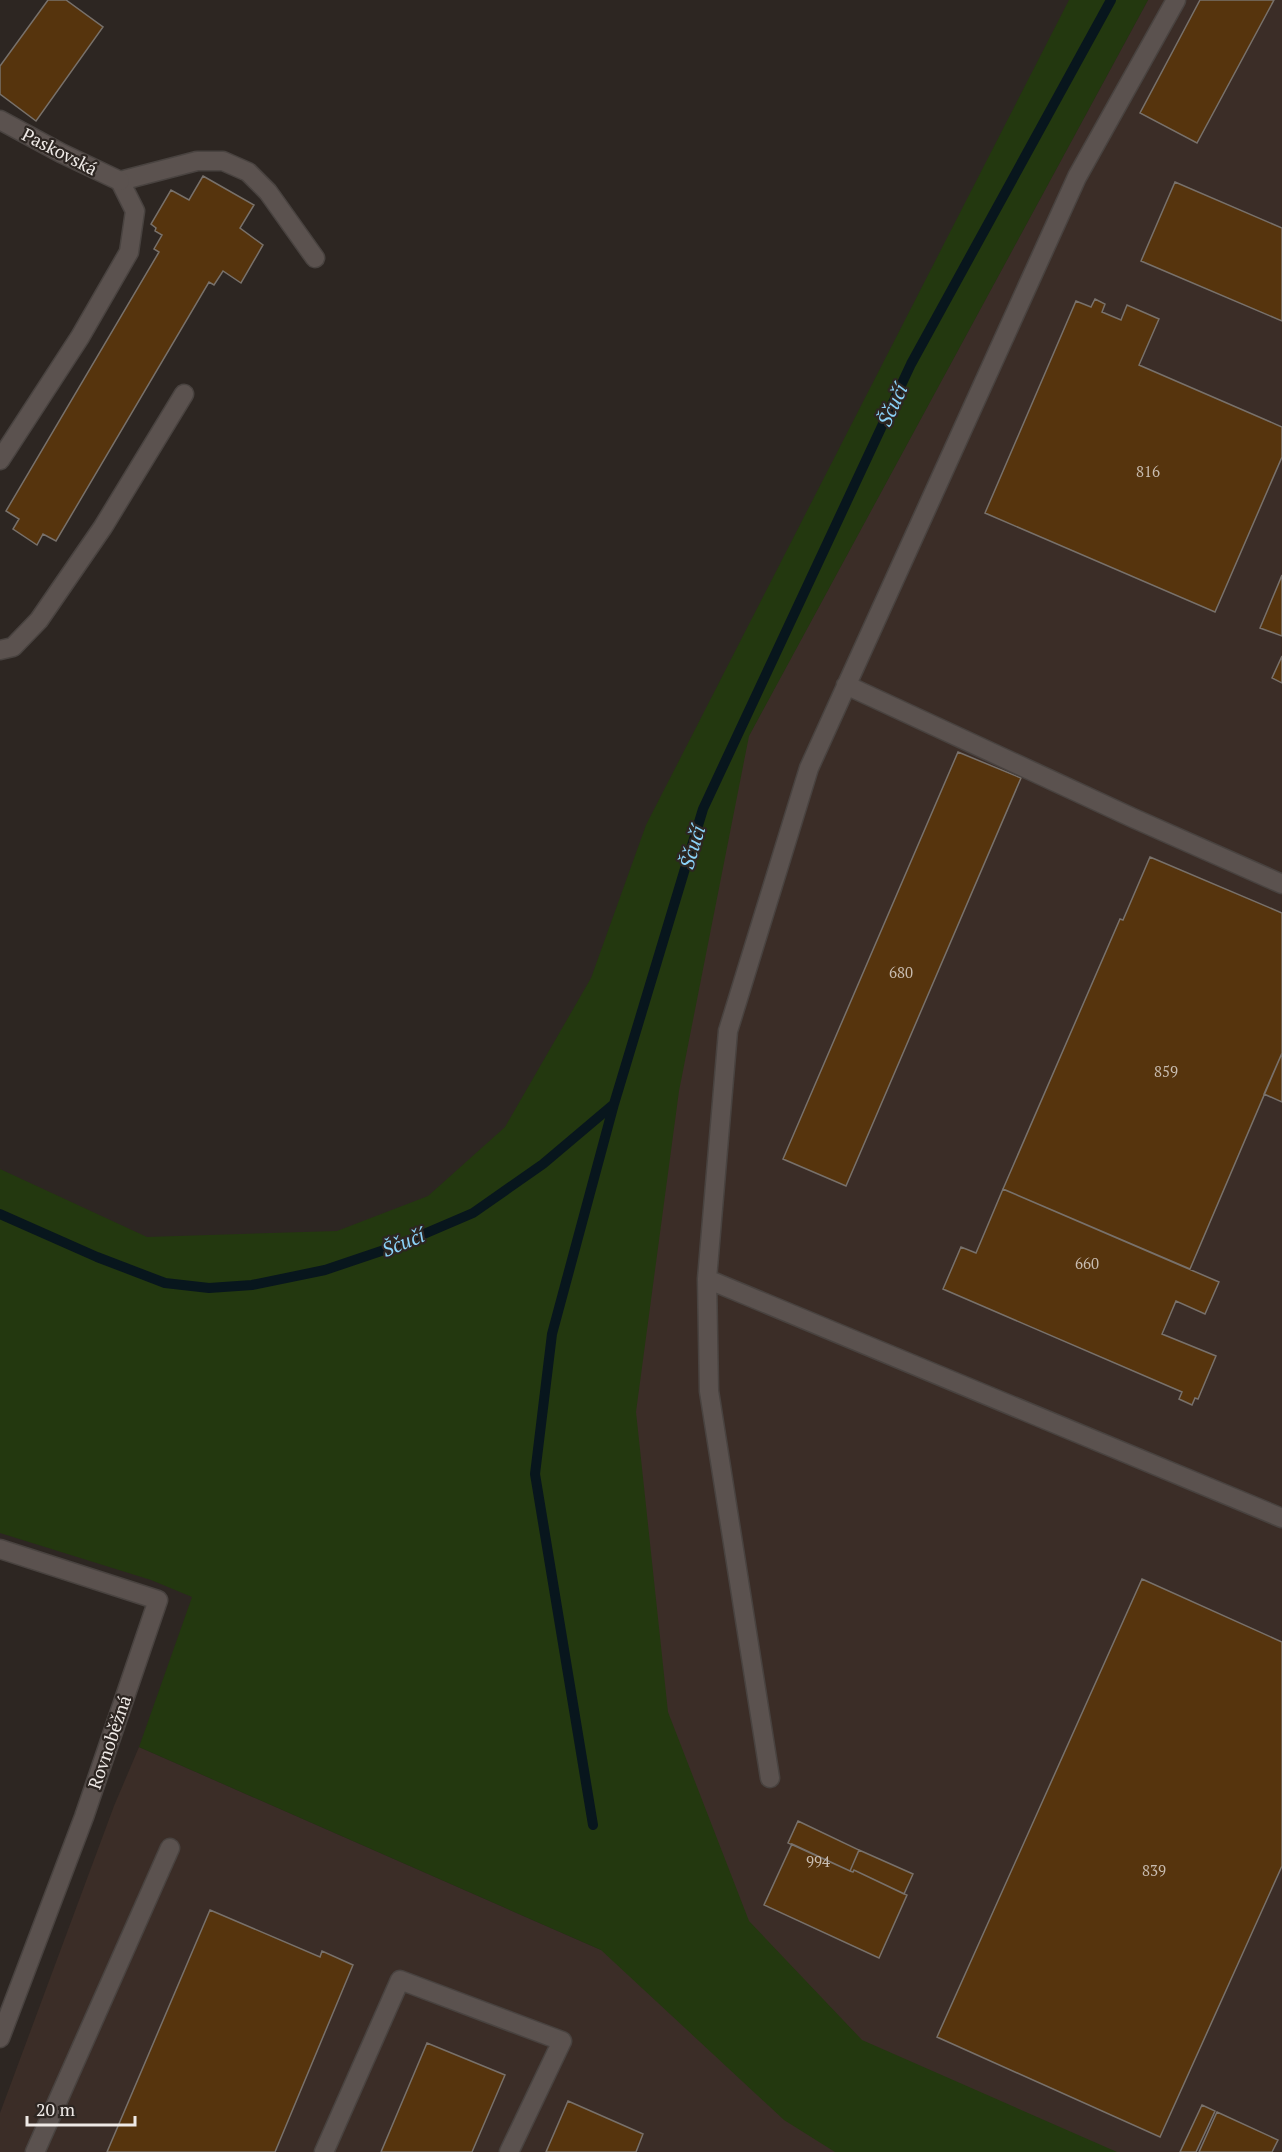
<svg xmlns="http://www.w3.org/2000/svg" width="1282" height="2152" font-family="'PT Serif',serif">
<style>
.built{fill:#3b2d27}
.green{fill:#23380f}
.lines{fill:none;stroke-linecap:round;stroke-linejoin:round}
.stream{stroke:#08161d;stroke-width:10}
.building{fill:#56340d;stroke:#78716b;stroke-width:1.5}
.lane-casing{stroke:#494340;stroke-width:21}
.street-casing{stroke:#494340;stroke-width:21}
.lane{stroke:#5b524f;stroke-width:18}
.street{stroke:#5b524f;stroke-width:18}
.labels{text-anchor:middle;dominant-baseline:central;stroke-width:4.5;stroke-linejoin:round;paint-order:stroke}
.number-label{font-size:15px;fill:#c8bcb0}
.street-label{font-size:18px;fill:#eee9e6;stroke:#2d2622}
.water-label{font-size:20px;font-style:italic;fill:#8bd2f8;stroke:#2d2622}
</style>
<rect width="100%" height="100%" fill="#2d2622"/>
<path class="built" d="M1148,0H1282V2152H0V2113L114,1806L139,1747L601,1950L536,1627L690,844Z"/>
<path class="green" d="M1069,0H1148L749,736L679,1091L636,1412L668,1712L749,1921L862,2040L1117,2152H835L784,2120L601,1950L139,1747L192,1597L151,1580L0,1533V1169L147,1237L337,1231L428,1196L505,1127L591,978L646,825Z"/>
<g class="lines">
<path class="stream" d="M0,1214L97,1257L165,1283L209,1288L252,1285L325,1270L396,1246L473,1213L543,1164L614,1104L703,809L911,364L1111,0
M593,1825L535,1474L552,1334L614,1104"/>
</g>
<path class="building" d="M48,0H66L103,27L36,121L0,94V66Z
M1200,0H1274L1197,143L1140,113Z
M203,176L254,205L240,228L263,245L241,283L223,271L214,285L209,282L56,541L43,534L37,545L13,529L19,519L6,511L159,252L154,249L162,235L155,231L156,228L151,224L171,190L189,200Z
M1175,182L1282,228V321L1141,261Z
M1095,299L1105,304L1102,312L1121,320L1127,305L1159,319L1139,365L1282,427V457L1215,612L985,513L1076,301L1091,307Z
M1282,575V636L1260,628Z
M1282,656V683L1272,678Z
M958,752L1021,778L846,1186L783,1159Z
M1150,857L1282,913V1053L1190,1269L1003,1189L1120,919L1123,920Z
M1282,1053V1102L1264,1094Z
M1003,1189L1219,1282L1205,1314L1176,1301L1162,1334L1216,1356L1198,1399L1195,1398L1192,1405L1179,1399L1182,1392L943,1289L961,1247L976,1253Z
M1142,1579L1282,1642V1866L1160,2137L937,2037Z
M798,1821L859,1850L850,1871L788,1843Z
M792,1844L850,1871L853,1872L854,1870L907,1895L879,1958L764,1905Z
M859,1850L913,1874L904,1894L854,1870L853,1872L850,1871Z
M210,1910L320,1957L322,1951L353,1965L275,2152H107Z
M427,2043L505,2075L472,2152H381Z
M568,2101L643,2134L636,2152H546Z
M1202,2105L1215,2111L1196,2152H1180Z
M1217,2112L1278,2140L1272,2152H1199Z"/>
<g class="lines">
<g class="lane-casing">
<path id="lane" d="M0,460L80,337L129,252L135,211L120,181L197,161H223L248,172L268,192L315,258
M0,650L13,647L39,620L103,527L184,394
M846,685L1133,818L1282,884
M707,1279L1282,1518
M770,1778L709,1391L707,1279L728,1031L809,768L1077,177L1176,0
M35,2152L170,1848
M324,2152L400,1980L562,2041L509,2152"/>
</g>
<g class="street-casing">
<path id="street" d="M0,120L61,153L120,181
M0,1549L158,1600L84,1817L0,2038"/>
</g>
<use href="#lane" class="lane"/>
<use href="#street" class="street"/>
</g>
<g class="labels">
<g class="number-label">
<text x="1148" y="471">816</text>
<text x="901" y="972">680</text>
<text x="1166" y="1071">859</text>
<text x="1087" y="1263">660</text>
<text x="818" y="1861">994</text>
<text x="1154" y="1870">839</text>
</g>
<g class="street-label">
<text transform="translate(60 151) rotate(27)">Paskovská</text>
<text transform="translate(109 1742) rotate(-71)">Rovnoběžná</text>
</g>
<g class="water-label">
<text transform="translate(892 405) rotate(-65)">Ščučí</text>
<text transform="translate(692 847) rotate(-73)">Ščučí</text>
<text transform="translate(403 1242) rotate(-22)">Ščučí</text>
</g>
</g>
<path d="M27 2116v9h108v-9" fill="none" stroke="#eee9e6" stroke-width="3"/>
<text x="36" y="2116" font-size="18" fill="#eee9e6" stroke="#2d2622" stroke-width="4.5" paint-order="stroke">20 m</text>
</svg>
